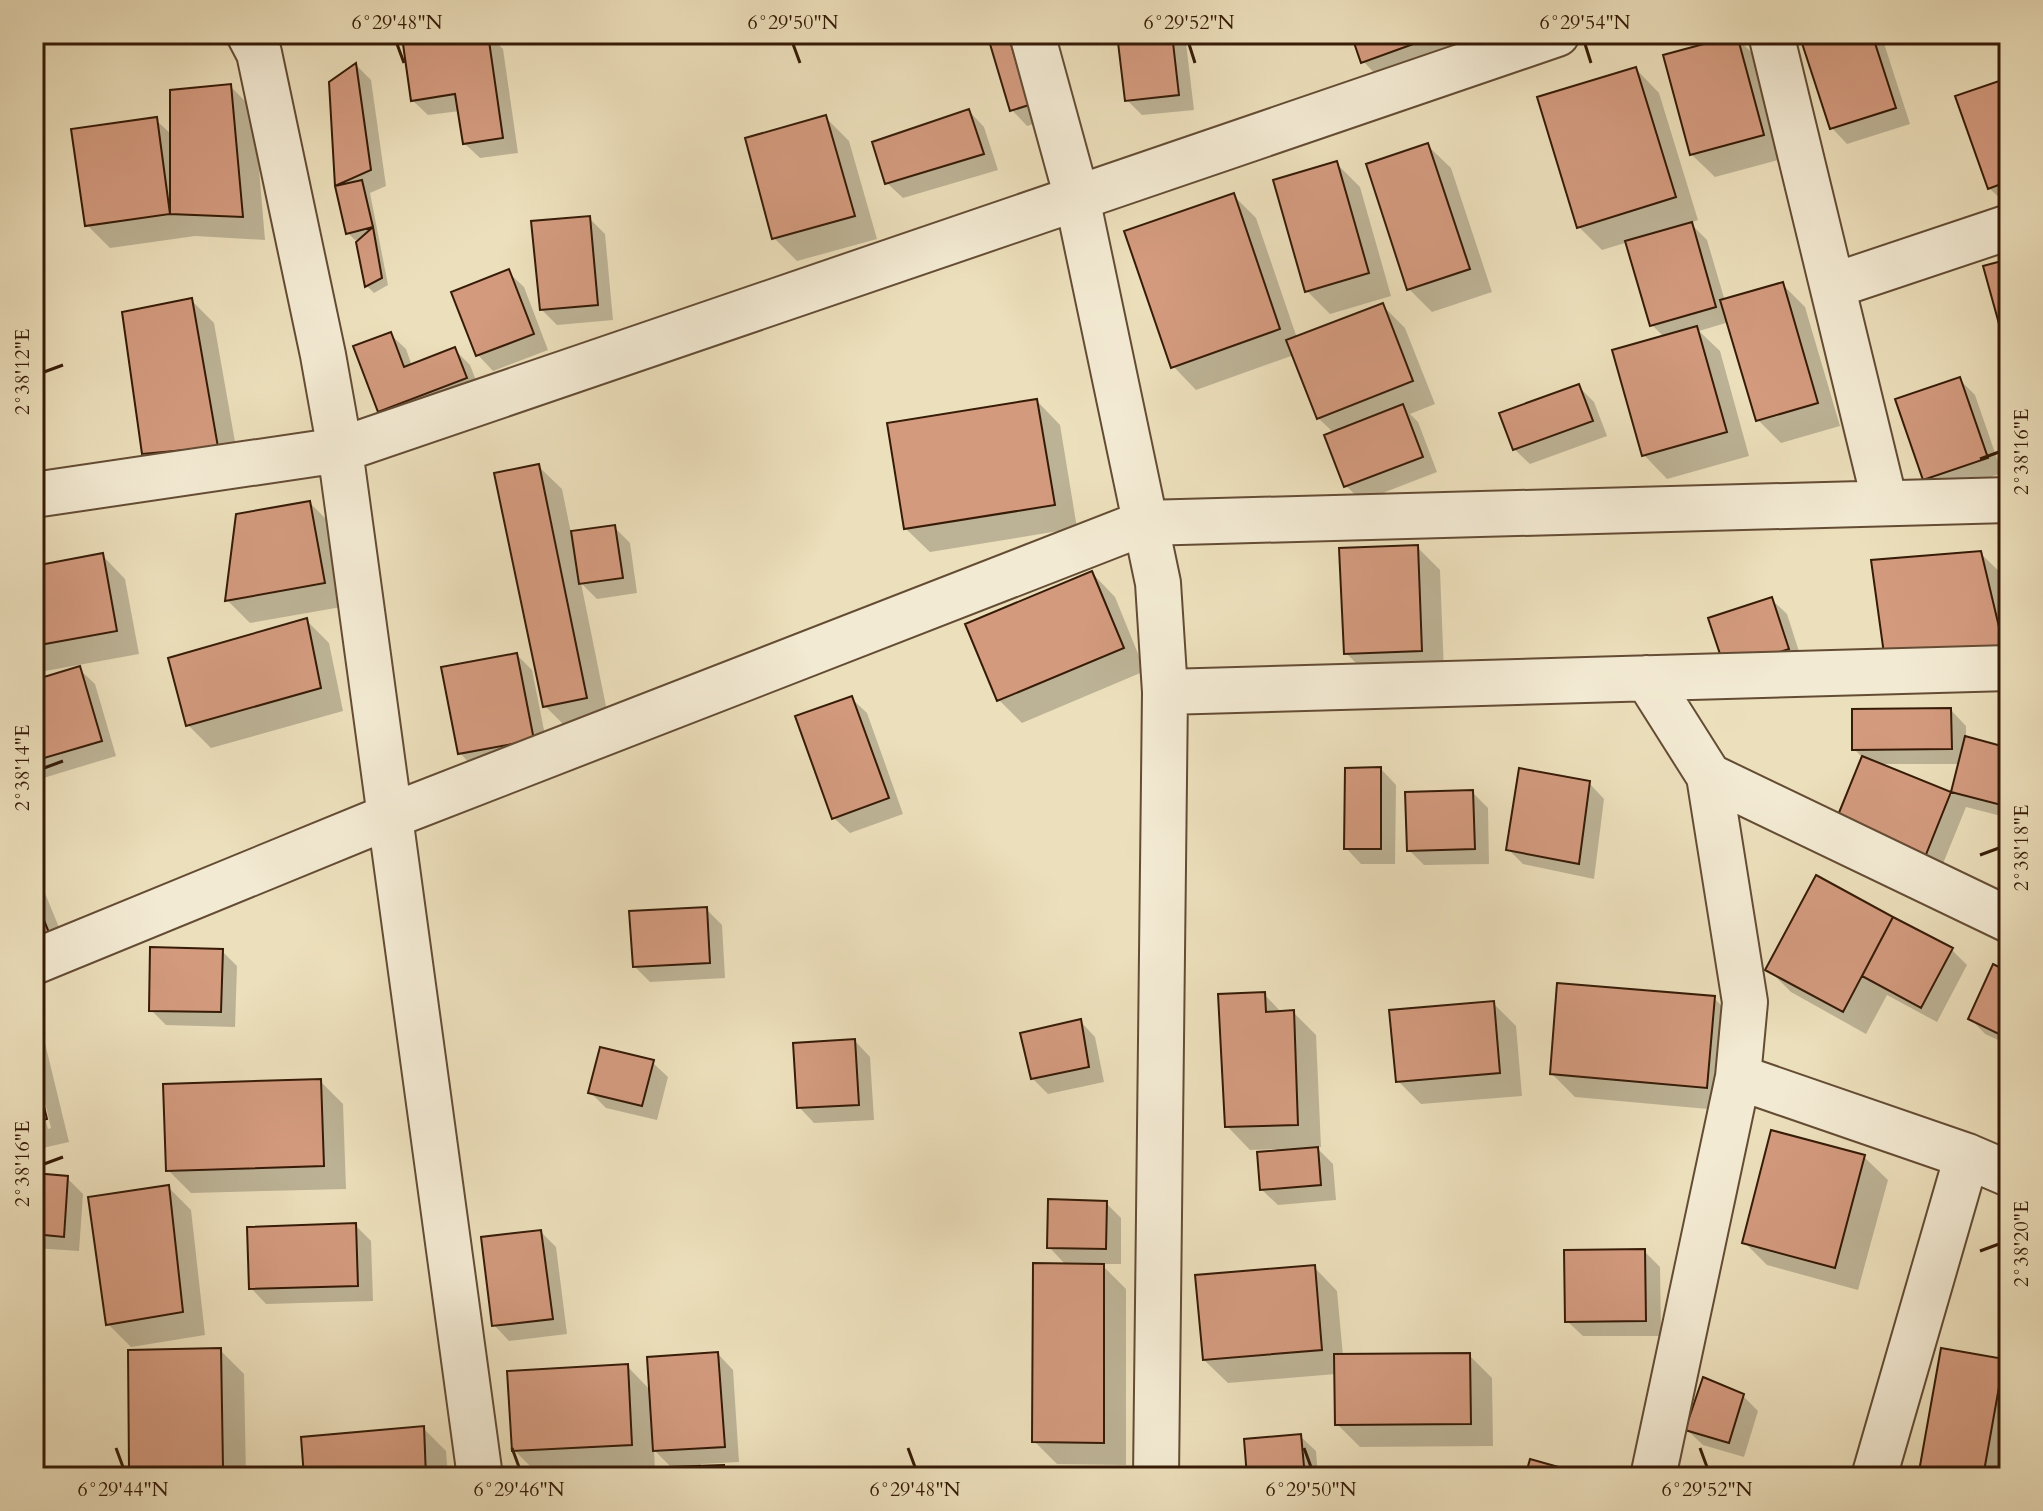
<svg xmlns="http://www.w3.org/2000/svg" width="2043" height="1511" font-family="Cardo,serif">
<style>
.shadow{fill:#0003;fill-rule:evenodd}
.building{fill:#d39a7e;stroke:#361b07;stroke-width:2}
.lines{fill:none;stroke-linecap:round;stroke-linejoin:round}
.minor-casing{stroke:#644c34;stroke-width:48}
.minor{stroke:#f3ead3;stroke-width:44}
.ticks{fill:none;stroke:#361b07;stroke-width:3}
.neatline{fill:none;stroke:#361b07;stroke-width:3}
.ticks-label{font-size:20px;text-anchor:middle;fill:#361b07}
</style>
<rect width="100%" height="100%" fill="#ecdfbb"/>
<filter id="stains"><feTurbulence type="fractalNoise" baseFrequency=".0025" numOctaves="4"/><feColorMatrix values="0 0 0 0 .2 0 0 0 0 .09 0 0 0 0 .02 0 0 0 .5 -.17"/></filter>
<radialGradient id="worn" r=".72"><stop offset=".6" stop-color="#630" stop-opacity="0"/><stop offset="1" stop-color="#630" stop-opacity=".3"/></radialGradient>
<path class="shadow" d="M34,34H51L52,42H34Z
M488,34L503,49L518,153L480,158L464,143L460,111L428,115L412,100Z
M989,34H1018L1044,121L1027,126L1012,110Z
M1119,34H1177L1186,43L1194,110L1142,115L1127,100Z
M1353,34H1558L1490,62L1463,35L1467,45L1378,77L1363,61Z
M1801,34H1881L1910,124L1847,144L1832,128Z
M1737,38L1760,61L1786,158L1715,177L1691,154Z
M356,65L371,80L386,186L370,193L388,285L374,293L367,286L358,243L364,238L355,240L348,233L337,186L331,83Z
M1636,69L1659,93L1698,220L1690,223L1707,240L1725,301L1782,284L1805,307L1840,426L1781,443L1758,420L1729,322L1699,331L1720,351L1749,456L1667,479L1644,455L1664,337L1652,325L1628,242L1602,250L1579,227Z
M2004,81L2009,86V202L2005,203L1989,188Z
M231,87L254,110L265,240L195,236L110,248L87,225L156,120L172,135Z
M969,111L984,127L998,170L903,198L887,183Z
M826,118L849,141L877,239L797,261L774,238Z
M1427,145L1451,168L1492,292L1432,312L1409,289Z
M1336,163L1360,187L1391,296L1330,314L1307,291Z
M1233,195L1256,218L1297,338L1382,305L1405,328L1435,404L1410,414L1418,422L1437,472L1362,501L1346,486L1334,433L1318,418L1294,355L1196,390L1173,366Z
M589,218L605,234L613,320L557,325L541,309Z
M508,272L524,287L548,350L493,371L478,355Z
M191,300L214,323L240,470L167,476L144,453Z
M390,334L406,349L412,366L455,350L470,365L481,393L396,426L380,410Z
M1959,379L1975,395L2002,473L1940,495L1924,479Z
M1578,386L1594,402L1607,436L1530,464L1514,449Z
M1037,401L1060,425L1077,528L930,552L906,529Z
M538,466L562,489L571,533L614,527L630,543L637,593L597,599L581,583L609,721L568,729L545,706Z
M310,503L333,526L347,606L250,623L227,600Z
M1417,547L1440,570L1444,673L1369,676L1346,653Z
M1980,553L2004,576L2009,599V671Z
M102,555L125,579L139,654L34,673V568Z
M1092,573L1115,597L1145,671L1022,723L999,700Z
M1771,599L1787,614L1803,664L1727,668Z
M306,620L329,643L343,711L211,748L188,725Z
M517,655L532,670L549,755L475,769L460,753Z
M79,669L95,684L116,756L40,779L34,773V682Z
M851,698L867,713L903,814L850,833L834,818Z
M1951,710L1966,726V739L2009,750V818L1966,807L1938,876L1863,758L1854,749ZM1878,764H1960L1952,795Z
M1381,769L1396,785L1395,864H1361L1346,848Z
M1589,783L1604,799L1594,879L1523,864L1508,849Z
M1472,792L1488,808L1489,864L1424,865L1409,850Z
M34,875L40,881L72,959L34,974Z
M1817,878L1952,950L1967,965L1937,1022L1887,995L1866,1034L1791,992L1768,969Z
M706,909L722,925L725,978L650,982L634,966Z
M222,951L237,966L235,1027L166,1025L151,1010Z
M2009,974V1045L1985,1034L1970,1018Z
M1264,994L1282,1013L1293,1012L1316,1035L1321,1147H1316L1333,1164L1336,1200L1278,1205L1262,1190L1276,1149L1250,1150L1227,1126Z
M1714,998L1737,1022L1730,1111L1575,1097L1552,1074Z
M1493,1003L1516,1026L1522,1096L1421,1104L1398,1081Z
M1080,1021L1095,1037L1104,1082L1048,1094L1032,1078Z
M34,1029L44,1039L69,1142L34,1150V1073L48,1129L51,1128L34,1056Z
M855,1041L870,1057L874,1120L814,1123L799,1107Z
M652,1062L668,1077L657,1120L606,1108L590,1092Z
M320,1081L343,1104L346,1189L191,1193L168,1170Z
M1864,1157L1888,1180L1858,1290L1767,1265L1744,1242Z
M34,1175L67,1178L83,1194L79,1251L34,1248Z
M168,1187L191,1210L205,1335L131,1347L108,1324Z
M1106,1203L1121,1218V1264H1101L1126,1289V1465L1057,1464L1034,1441L1067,1266L1049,1247Z
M355,1225L371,1241L373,1301L266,1304L251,1288Z
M541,1232L556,1247L567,1334L509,1341L494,1325Z
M1644,1251L1660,1267L1661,1336H1583L1567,1321Z
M1314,1267L1337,1291L1343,1356L1469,1355L1492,1378L1493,1446L1360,1447L1337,1424L1336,1374L1228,1383L1204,1360Z
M220,1350L244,1374L246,1477H140L131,1468Z
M718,1354L733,1370L739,1462L701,1464V1468L723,1467L733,1477H528L538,1474L514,1450L627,1366L651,1391ZM654,1450L673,1469L655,1470Z
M2003,1361L2009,1367V1477H1920Z
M1742,1395L1758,1411L1744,1457L1703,1445L1687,1430Z
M423,1428L446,1451L448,1477H306Z
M1300,1436L1316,1451L1318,1477H1249Z"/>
<path class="building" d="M471,34H488L503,138L463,144L455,94L411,101L403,44Z
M987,34H1008L1029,105L1010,111Z
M1117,34H1172L1179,95L1125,101Z
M1351,34H1441L1361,63Z
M1799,34H1872L1896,108L1830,129Z
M1737,35L1764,135L1690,155L1663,55Z
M356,63L371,170L335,186L329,82Z
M1636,67L1676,197L1577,228L1537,97Z
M2005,79L2009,91V181L1988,189L1955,96Z
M231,84L243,217L170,214V90Z
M969,109L984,154L885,184L872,142Z
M826,115L855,216L772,239L745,138Z
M157,117L170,214L85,226L71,129Z
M1428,143L1470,269L1407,290L1366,164Z
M1337,161L1369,273L1305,292L1273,180Z
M362,180L373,227L346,234L335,186Z
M1234,193L1280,329L1171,368L1124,231Z
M590,216L598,305L540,310L531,221Z
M1692,222L1716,307L1650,326L1625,241Z
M373,227L382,278L365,287L356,242Z
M2009,259V360L1983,266Z
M509,269L534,334L476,356L451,292Z
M1783,282L1818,403L1756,421L1720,300Z
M192,298L218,447L142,454L122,312Z
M1383,303L1413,381L1317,419L1286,340Z
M1697,326L1727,432L1642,456L1612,350Z
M391,332L404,367L455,347L467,378L378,412L353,346Z
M1960,377L1988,458L1923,480L1895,399Z
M1579,384L1593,421L1513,450L1499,413Z
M1037,399L1055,505L904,529L887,423Z
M1403,404L1423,457L1344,487L1324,435Z
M539,464L587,698L543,707L494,473Z
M310,501L325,583L225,601L236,514Z
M615,525L623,578L579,584L571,531Z
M1418,545L1422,651L1344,654L1339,548Z
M1981,551L2004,648L1884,654L1871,560Z
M103,553L117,631L34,646V566Z
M1092,571L1124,648L997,701L965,624Z
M1772,597L1789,649L1725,669L1708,618Z
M307,618L321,688L186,726L168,658Z
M517,653L534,740L458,754L441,667Z
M80,666L102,741L34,761V680Z
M852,696L889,798L832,819L795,716Z
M1951,708L1952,749L1852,750V709Z
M1965,736L2009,748V807L1951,792Z
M1862,756L1951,792L1923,862L1834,825Z
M1381,767V849H1344L1345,768Z
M1519,768L1590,781L1579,864L1506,850Z
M1473,790L1475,849L1407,851L1405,792Z
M1816,875L1893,917L1843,1012L1765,970Z
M34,896L50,935L34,942Z
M707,907L710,963L633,967L629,911Z
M1893,917L1953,948L1921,1008L1862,976Z
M150,947L223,949L221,1012L149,1011Z
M1993,964L2009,972V1039L1968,1019Z
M1557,983L1715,996L1707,1088L1550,1074Z
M1265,992L1266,1012L1294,1010L1298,1125L1225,1127L1218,994Z
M1494,1001L1500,1073L1396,1082L1389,1010Z
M1081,1019L1089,1067L1031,1079L1020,1033Z
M855,1039L859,1105L797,1108L793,1043Z
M600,1047L654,1060L642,1106L588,1093Z
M34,1065L47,1119L34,1122Z
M321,1079L324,1166L166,1171L163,1084Z
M1771,1130L1865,1155L1835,1268L1742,1243Z
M1318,1147L1321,1185L1260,1190L1257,1152Z
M34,1173L68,1176L64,1237L34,1234Z
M169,1185L183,1312L106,1325L88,1197Z
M1048,1199L1107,1201L1106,1249L1047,1248Z
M356,1223L358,1286L249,1289L247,1227Z
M541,1230L553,1319L492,1326L481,1237Z
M1645,1249L1646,1321L1565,1322L1564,1250Z
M1033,1263L1104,1264V1443L1032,1442Z
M1315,1265L1322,1350L1203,1360L1195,1275Z
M221,1348L223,1468L129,1469L128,1350Z
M1941,1348L2004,1359L1983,1477H1918Z
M718,1352L725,1447L653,1451L647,1357Z
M1470,1353L1471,1424L1335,1425L1334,1354Z
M628,1364L632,1445L512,1451L507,1371Z
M1703,1377L1744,1394L1729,1443L1685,1430Z
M424,1426L426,1477H304L301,1437Z
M1301,1434L1305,1477H1247L1244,1439Z
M1530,1459L1594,1477H1525Z
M724,1465V1477H526V1472Z"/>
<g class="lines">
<g class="minor-casing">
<path id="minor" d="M249,34L259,53L323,355L340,450L480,1477
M1032,34L1077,198L1158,583L1165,692L1156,1477
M1771,34L1885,503
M1833,286L2009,227
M34,495L340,450L1557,34
M1647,678L1709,776L1745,1002L1738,1077L1653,1477
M1165,692L2009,668
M1709,776L2009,920
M34,962L388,817L1144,523L2009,500
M1738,1077L1967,1156L2009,1174
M1874,1477L1967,1156"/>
</g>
<use href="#minor" class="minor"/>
</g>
<path class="ticks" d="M397,44L404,63M793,44L800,63M1189,44L1195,63M1585,44L1591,63M44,372L63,365M1980,459L1999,452M44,768L63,761M1980,855L1999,848M44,1164L63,1157M1980,1251L1999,1244M116,1448L123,1467M512,1448L519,1467M908,1448L915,1467M1304,1448L1311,1467M1700,1448L1707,1467"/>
<rect width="2043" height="1511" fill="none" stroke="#ecdfbb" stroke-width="88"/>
<rect x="44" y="44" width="1955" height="1423" class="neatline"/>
<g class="ticks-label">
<text x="397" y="29">6°29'48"N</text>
<text x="793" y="29">6°29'50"N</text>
<text x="1189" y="29">6°29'52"N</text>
<text x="1585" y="29">6°29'54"N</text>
<text transform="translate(22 372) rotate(-90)" y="7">2°38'12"E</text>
<text transform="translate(2021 452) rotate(-90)" y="7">2°38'16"E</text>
<text transform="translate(22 768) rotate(-90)" y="7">2°38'14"E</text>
<text transform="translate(2021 848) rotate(-90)" y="7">2°38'18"E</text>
<text transform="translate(22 1164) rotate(-90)" y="7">2°38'16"E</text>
<text transform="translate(2021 1244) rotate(-90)" y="7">2°38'20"E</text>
<text x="123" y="1496">6°29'44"N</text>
<text x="519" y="1496">6°29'46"N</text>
<text x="915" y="1496">6°29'48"N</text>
<text x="1311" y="1496">6°29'50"N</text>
<text x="1707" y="1496">6°29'52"N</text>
</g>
<rect width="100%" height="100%" filter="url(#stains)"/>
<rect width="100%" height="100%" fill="url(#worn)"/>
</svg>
